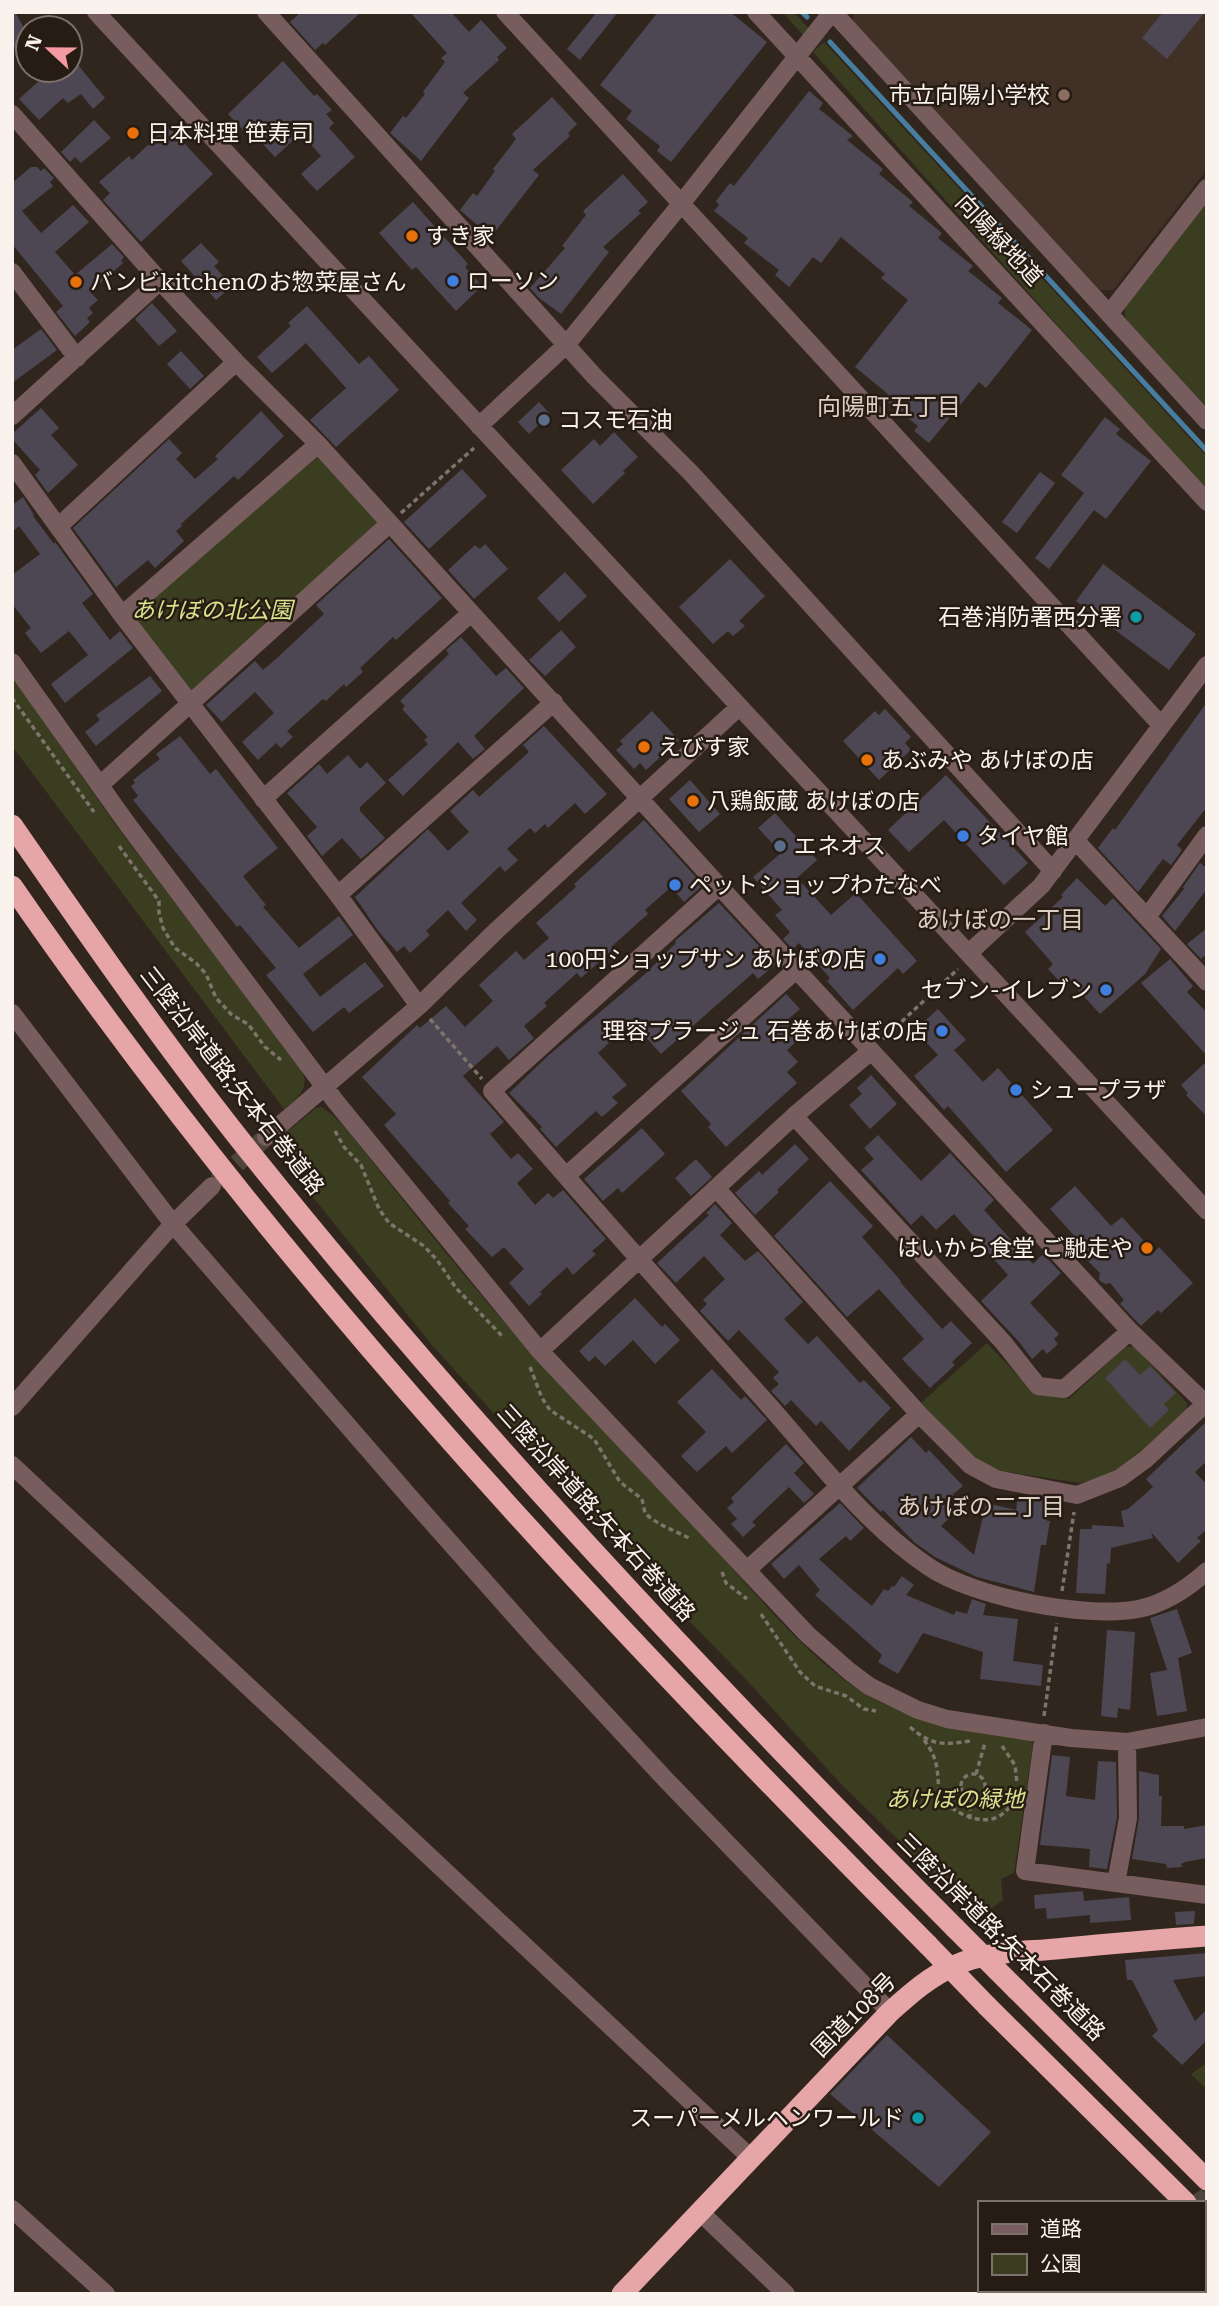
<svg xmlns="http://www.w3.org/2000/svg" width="1219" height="2306" font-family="'Roboto Serif','Noto Sans JP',serif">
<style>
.education{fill:#403025}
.green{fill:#3a3d1f}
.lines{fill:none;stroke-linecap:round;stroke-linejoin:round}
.stream{stroke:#477d9f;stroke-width:5}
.building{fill:#4d4754}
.minor-tunnel{stroke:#4f453c;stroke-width:18;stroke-dasharray:18 9;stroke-linecap:butt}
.path{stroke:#7e746c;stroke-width:3.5;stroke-dasharray:5 3.5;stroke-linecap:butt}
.minor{stroke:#785d5e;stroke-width:18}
.highway{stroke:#e6a5a7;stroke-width:21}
.highway-bridge{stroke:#e6a5a7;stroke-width:21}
.education-dot{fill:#8d6e63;stroke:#271c14;stroke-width:2.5}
.food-dot{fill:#e8710a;stroke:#271c14;stroke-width:2.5}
.shop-dot{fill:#3f7fe0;stroke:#271c14;stroke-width:2.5}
.service-dot{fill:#5c6f8a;stroke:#271c14;stroke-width:2.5}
.culture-dot{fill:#0f9aa8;stroke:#271c14;stroke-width:2.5}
.labels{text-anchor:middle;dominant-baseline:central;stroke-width:5;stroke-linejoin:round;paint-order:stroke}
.poi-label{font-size:23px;fill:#faf2ed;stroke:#271c14;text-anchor:start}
.street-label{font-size:23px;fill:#faf2ed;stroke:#271c14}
.park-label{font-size:23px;font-style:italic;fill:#d8e18c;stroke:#271c14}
.neighbourhood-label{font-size:24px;fill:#decfc4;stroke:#271c14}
</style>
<rect width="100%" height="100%" fill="#31261d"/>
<path class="education" d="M854,12H1207V169L1113,290H1100L853,22Z"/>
<path class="green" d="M782,12H794L809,29L803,35Z
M824,42L1207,457V492L813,52Z
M1207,199V407L1125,318V303Z
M318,444L389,524L189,704L122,615Z
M12,677L118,828L302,1070C310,1089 298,1097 284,1109L12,746Z
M321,1107L333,1115L347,1130C401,1197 455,1266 512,1331C577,1403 644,1474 711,1545C757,1594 809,1661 868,1695C921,1726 970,1731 1030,1739L1033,1745L1014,1873L1001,1879L1003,1900L978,1918L840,1783L741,1674L604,1535L431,1344L271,1145L316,1108Z
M987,1343L1032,1390L1069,1399L1125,1347H1135L1187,1403V1412L1118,1473L1080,1483L1001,1471L976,1461L921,1403Z
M1207,2063V2090L1191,2074Z"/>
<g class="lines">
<path class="stream" d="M802,12L807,17
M830,42L1207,451"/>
</g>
<path class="building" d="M12,12H15L28,35V39L12,49Z
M301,12H361L325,45L323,43L315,50L290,22Z
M410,12H451L469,32L481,20L507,48L497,57L499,60L463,93L469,98L421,161L390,133L403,116L406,118L425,94L423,92L445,62L441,58L447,53Z
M597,12H618L580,60L567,49Z
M658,12H730L767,42L671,162L657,151L660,146L626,119L632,111L600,85Z
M1163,12H1205L1167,59L1142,38Z
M70,55L105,98L93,109L81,94L68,103L63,98L39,120L19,99L51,70H70Z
M283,61L314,96L317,94L332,110L326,114L334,123L329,128L355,157L317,191L301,174L321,156L301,133L275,157L248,128L244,131L228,114Z
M809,91L823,103L819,109L853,136L847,140L883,169L879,174L913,202L909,206L942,233L938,238L973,266L968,271L1002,298L998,303L1032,330L986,388L979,382L929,443L914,431L918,426L884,399L888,394L855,367L908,300L881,278L885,274L841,237L821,263L813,257L789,287L775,275L779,270L744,243L748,238L714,211L719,205L716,201L730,183L734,186Z
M552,97L577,124L568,133L570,136L533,170L539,175L491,237L460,210L473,193L477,196L495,171L493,169L516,139L512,134Z
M94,120L111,138L81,163L75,157L70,162L61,152Z
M168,126L213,174L141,242L103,200L110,193L99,182L129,156L132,160Z
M31,167H37L41,171L44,168L54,178L50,182L53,186L22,211L41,233L73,205L89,222L55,252L75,275L112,244L124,257L121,261L123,263L90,292L98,300L89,308L93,313L87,318L90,322L75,336L56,312L63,306L12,244V183Z
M623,174L648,202L638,211L641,213L603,247L609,252L561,314L539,298L530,288L565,248L562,246L586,215L583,211Z
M413,202L468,264L465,267L482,286L456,311L416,267L412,270L379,233Z
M201,243L219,262L214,266L232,286L216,300L181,261Z
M152,303L177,331L159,346L135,319Z
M307,306L359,364L369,356L399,390L336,447L310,420L346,388L306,343L272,373L257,357L291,326L288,323Z
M41,329L57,350L12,383V350Z
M181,351L204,376L190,389L167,364Z
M539,402L550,414L529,434L518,422Z
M41,408L59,428L51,435L78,465L48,493L35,475L40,470L12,439V434Z
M261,411L284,436L238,480L234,476L181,524L182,526L176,531L184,541L155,568L148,560L116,587L73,528L169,439L182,453L176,459L195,479L218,459L215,456Z
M1105,417L1120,429L1116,434L1151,461L1106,519L1094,510L1049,569L1035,558L1084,493L1061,475Z
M614,432L638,457L623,471L625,473L593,504L561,470L594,439L600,446Z
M462,469L487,496L429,549L404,522Z
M1040,472L1055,483L1017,533L1002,522Z
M23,497L34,515L33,516L54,544L55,542L93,594L82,603L110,640L120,631L133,648L65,703L51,684L88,655L69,631L41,653L25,633L31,628L12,604V575L40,554L19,526L12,532V505Z
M389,539L442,598L396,640L393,637L360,668L363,672L346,687L344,684L326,701L323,699L287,731L293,737L281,748L276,743L258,760L242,742L274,713L255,692L222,722L206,705L255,661L263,670L276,659L324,614L316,605Z
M485,544L508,569L474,599L448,570L475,545L480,549Z
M730,559L765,596L739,621L745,626L733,636L728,631L713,644L679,607Z
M1103,564L1196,634L1169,670L1076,601Z
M565,572L587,596L559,622L537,598Z
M561,630L576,647L545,676L529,660Z
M461,637L496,676L506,668L524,688L474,736L485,749L473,759L458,742L403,796L388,780L428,744L424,740L428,737L402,709L405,706L400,701L449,654L446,650Z
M150,676L162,691L96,746L85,732L100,720L96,715Z
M1207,702V807L1177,845L1182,850L1171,865L1163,859L1138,892L1098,848L1113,828L1115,830Z
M885,709L911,737L905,743L911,750L879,780L843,741L875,711L879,715Z
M652,711L679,740L646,770L640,763L634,769L616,750L623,744L620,741Z
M544,726L607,794L585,814L575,803L548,828L545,824L535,833L530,828L507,849L518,860L505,872L500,866L461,903L477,920L466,931L448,910L426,931L430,935L410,953L404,946L397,952L379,932L355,897L428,829L448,851L469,832L450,811L473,790L479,797L529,752L523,745Z
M180,736L210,774L216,769L278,848L243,876L266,905L263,907L299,948L339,916L353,935L303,974L320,997L365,962L384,986L349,1013L344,1007L313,1032L266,975L276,968L240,925L237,927L133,800L138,796L131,786L135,783L133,780L160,759L156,754Z
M348,755L360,769L367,762L386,783L360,807V811L385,838L361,859L342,838L322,856L307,836L317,827L287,793L319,764L327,774Z
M946,775L1028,863L1004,885L944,820L909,852L888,830Z
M690,780L720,814L699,832L669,799Z
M775,813L817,860L797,878L831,915L856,893L917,961L903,974L898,968L853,1010L827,981L830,978L799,943L793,949L783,939L790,932L775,915L782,910L753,877L781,853L758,828Z
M644,820L703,885L684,902L671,887L645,910L648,914L611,947L613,950L581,978L577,973L544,1003L547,1006L524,1026L534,1038L509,1060L497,1046L463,1076L504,1122L490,1134L511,1159L518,1153L533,1169L517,1183L535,1205L548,1193L553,1198L563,1190L606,1239L592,1251L596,1254L573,1275L567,1267L540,1292L542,1294L529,1306L509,1283L524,1269L504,1247L492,1257L465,1229L469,1226L448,1203L450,1201L384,1125L396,1114L362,1077L417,1025L420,1028L446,1006L465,1027L493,1001L479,985L516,951L524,960L549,938L536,923L576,887L574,884Z
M1200,863L1207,868V889L1175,931L1162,916L1184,889L1183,887Z
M1077,878L1105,906L1113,898L1161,949L1145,974L1100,1014L1067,978L1061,983L1048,969L1053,964L1025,932L1063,897L1061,895Z
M719,903L776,964L758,979L753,973L661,1054L632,1022L598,1053L627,1085L612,1097L618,1103L602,1117L596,1111L556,1147L540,1129L542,1127L509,1093L549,1055L644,975L676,943L675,941Z
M1207,928V954L1201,959L1187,944Z
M1170,959L1193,986L1187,992L1207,1013V1056L1141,983Z
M786,994L800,1009L786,1021L801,1037L787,1050L798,1062L787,1072L797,1083L726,1147L708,1127L711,1124L681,1091Z
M938,1009L966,1040L954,1050L983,1082L998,1068L1053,1130L1006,1172L948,1106L944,1110L914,1076L938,1055L915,1030Z
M1207,1061V1117L1186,1095L1188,1093L1181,1085Z
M871,1075L897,1104L870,1129L849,1105L862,1094L857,1088Z
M642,1128L665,1154L622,1193L618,1188L603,1201L584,1179Z
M878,1135L921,1181L950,1153L994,1200L984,1210L1033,1264L1043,1254L1061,1273L1030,1303L1059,1334L1054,1339L1058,1344L1047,1354L1043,1349L1032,1359L1020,1343L981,1301L1008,1275L954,1214L936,1230L922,1215L911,1225L861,1170L874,1159L864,1148Z
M795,1144L809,1159L777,1190L779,1192L755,1215L735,1193L759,1171L762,1175Z
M696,1159L712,1177L691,1196L675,1178Z
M830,1181L873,1226L862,1237L901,1281L900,1282L942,1329L951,1321L972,1343L952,1362L955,1365L930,1388L902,1359L924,1339L879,1289L847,1317L774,1236Z
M1075,1186L1111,1226L1122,1217L1154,1252L1159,1247L1193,1283L1161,1313L1158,1310L1141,1326L1120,1304L1124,1300L1110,1283L1105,1284L1099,1280L1100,1273L1084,1257L1089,1252L1050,1209Z
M715,1204L732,1223L720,1235L745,1261L758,1251L803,1302L784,1319L808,1344L817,1336L860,1383L864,1380L891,1408L849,1451L821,1421L816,1426L791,1400L785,1406L771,1391L779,1384L773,1378L779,1372L739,1330L728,1341L700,1311L707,1304L703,1300L725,1279L704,1256L676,1283L657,1263L709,1215L706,1213Z
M635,1298L662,1327L665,1324L680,1340L655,1364L633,1340L605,1366L595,1356L589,1362L579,1351Z
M1125,1359L1140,1375L1150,1366L1176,1393L1164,1404L1169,1410L1150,1428L1105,1378Z
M712,1369L741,1400L745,1396L767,1420L732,1453L726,1446L697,1472L681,1456L706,1432L677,1402Z
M1207,1421V1461L1195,1472L1207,1485V1529L1197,1538L1201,1541L1178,1563L1151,1532L1153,1538L1111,1548L1110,1564L1107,1563L1105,1594L1076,1593L1080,1529H1092V1525L1124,1527L1121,1511L1128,1509L1153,1487L1146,1479Z
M911,1437L926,1453L929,1450L963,1486L952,1495L969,1499L941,1526L974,1555L986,1503L1016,1510L1018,1495L1049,1501L1047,1521H1050L1046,1545H1041L1034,1592L977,1577L935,1557L914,1542L883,1510L881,1512L857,1488Z
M786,1444L804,1463L794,1473L814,1494L804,1503L789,1487L752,1522L756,1525L743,1537L731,1524L737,1519L727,1508L734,1502L731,1498Z
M840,1503L864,1528L850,1541L846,1536L819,1559L855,1592L872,1606L884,1589L888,1591L892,1586L894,1587L902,1576L914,1585L906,1595L954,1615L956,1611L967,1614L972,1599L986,1604L983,1615L1018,1619L1013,1661L1043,1665L1041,1686L980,1679L983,1652L923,1633L898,1674L878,1662L882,1655L815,1595L820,1590L799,1565L784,1579L771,1564Z
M1177,1609L1192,1653L1178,1658L1187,1711L1157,1716L1150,1673L1167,1670L1150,1618Z
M1107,1630L1135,1632L1130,1710L1118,1708L1117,1718L1101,1716Z
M1052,1755L1070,1757L1066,1796L1095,1800L1098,1761L1116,1762L1117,1817L1107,1869L1089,1867L1090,1849L1040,1845Z
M1139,1771L1159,1775V1796H1162L1161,1826H1184V1829L1207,1825V1858L1185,1862L1181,1864L1182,1867L1167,1868L1166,1864L1132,1859L1139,1818Z
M1083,1891L1084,1901L1129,1897L1131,1920L1090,1923V1915L1047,1919L1046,1908L1035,1909L1034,1895Z
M1195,1911L1194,1924L1176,1925L1175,1912Z
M1207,1953V1976L1173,1980L1195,2021L1207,2009V2040L1182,2065L1152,2036L1158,2030L1132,1980H1127L1125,1960Z
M887,2035L991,2132L939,2187L830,2094Z"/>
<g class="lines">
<path class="minor-tunnel" d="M217,1182L266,1137
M1197,2203L1207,2196"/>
<path class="path" d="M401,513L474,448
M12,698L94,812
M119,846L159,901V913L163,928L175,948L196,963L206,974L216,998L232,1015L248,1024L265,1047L281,1060
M430,1019L482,1079
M883,1039L958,969
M335,1131L344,1147L361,1165L379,1209L389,1223L424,1246L437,1260L456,1288L504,1338
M530,1367L542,1398L550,1410L594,1439L620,1482L642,1499L645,1513C657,1525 676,1531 691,1539
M722,1572L726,1583L747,1599
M1062,1591L1074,1512
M761,1614L800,1672L815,1686L846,1696L864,1709L876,1711
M1044,1716L1057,1623
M910,1727C932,1746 943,1745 970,1741
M924,1740C941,1762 936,1774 940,1798C963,1821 1002,1834 1016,1794
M1002,1746L1015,1765L1017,1783
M961 1786a12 12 0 1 1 24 0a12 12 0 1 1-24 0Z
M976,1774L985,1743
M970,1819V1798"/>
<path class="minor" d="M96,12L1207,1211
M266,12L595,377L691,473L1053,871
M505,12L1161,725
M756,12L1207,502
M833,12L1207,421
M12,114L160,281L236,362L318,444L719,886L1130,1331L1207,1405
M12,272L77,358
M1109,314L1207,188
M12,416L160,281
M479,426L566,345L681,204L832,12
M12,463L122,615L338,895L419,1006
M58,527L236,362
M122,615L318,444
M12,662L128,825L336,1102L540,1351L808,1635L849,1671L869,1686L918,1710L947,1719L1071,1738L1127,1742L1207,1727
M100,785L389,524
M263,799L471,613
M1075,840L1207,982
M719,886L492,1091C582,1195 673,1298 765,1401C816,1458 865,1524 929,1567C973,1597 1085,1619 1138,1609C1164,1604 1188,1588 1207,1571
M338,895L554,702
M1147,917L1207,835
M969,953L1041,886L1207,665
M12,1013L173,1224L414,1502L541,1645L667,1781L890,2012
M794,1116L1003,1342L1038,1386L1064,1389L1130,1331
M266,1137L419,1006L497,930L739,707
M566,1176L797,969
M716,1188L919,1414L970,1465L996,1479L1077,1495L1120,1478L1146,1459L1205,1404
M540,1351L794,1116L871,1051
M12,1407L173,1224L212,1186
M12,1465L752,2159
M747,1570L919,1414
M1044,1733L1025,1871L1207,1895
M1116,1883L1128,1818L1127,1742
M12,2209L106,2294
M701,2213L786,2294
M1078,2294L1083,2290"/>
<path class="highway" d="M12,825C91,939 170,1053 257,1161C474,1431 711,1683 955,1928
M12,886C278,1272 599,1614 928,1945
M1016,1989L1207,2180
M987,2006L1186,2203
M1203,2220L1207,2224
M622,2294L890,2012C910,1994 930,1976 956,1965C986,1951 1024,1952 1056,1949C1106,1944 1157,1940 1207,1936"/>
<path class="highway-bridge" d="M955,1928L1016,1989
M928,1945L987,2006"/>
</g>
<circle class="education-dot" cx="1064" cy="95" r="7"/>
<g class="food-dot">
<circle cx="133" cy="133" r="7"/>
<circle cx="412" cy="236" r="7"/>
<circle cx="76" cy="282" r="7"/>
<circle cx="644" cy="747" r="7"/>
<circle cx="867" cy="760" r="7"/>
<circle cx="693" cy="801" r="7"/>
<circle cx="1147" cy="1248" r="7"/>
</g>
<g class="shop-dot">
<circle cx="453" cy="281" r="7"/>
<circle cx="963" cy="836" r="7"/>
<circle cx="675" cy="885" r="7"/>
<circle cx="880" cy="959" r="7"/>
<circle cx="1106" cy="990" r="7"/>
<circle cx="942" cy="1031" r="7"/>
<circle cx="1016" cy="1090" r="7"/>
</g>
<g class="service-dot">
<circle cx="544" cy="420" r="7"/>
<circle cx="780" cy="846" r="7"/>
</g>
<g class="culture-dot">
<circle cx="1136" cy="617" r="7"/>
<circle cx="918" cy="2118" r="7"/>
</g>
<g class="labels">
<g class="poi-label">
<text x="1050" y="95" text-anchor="end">市立向陽小学校</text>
<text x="147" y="133">日本料理 笹寿司</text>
<text x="426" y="236">すき家</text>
<text x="467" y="281">ローソン</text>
<text x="90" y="282">バンビkitchenのお惣菜屋さん</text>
<text x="558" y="420">コスモ石油</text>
<text x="1122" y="617" text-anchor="end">石巻消防署西分署</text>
<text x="658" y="747">えびす家</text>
<text x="881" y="760">あぶみや あけぼの店</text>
<text x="707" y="801">八鶏飯蔵 あけぼの店</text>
<text x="977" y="836">タイヤ館</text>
<text x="794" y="846">エネオス</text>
<text x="689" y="885">ペットショップわたなべ</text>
<text x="866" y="959" text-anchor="end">100円ショップサン あけぼの店</text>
<text x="1092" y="990" text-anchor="end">セブン-イレブン</text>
<text x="928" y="1031" text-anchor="end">理容プラージュ 石巻あけぼの店</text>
<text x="1030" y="1090">シュープラザ</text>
<text x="1133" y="1248" text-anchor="end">はいから食堂 ご馳走や</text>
<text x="904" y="2118" text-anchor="end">スーパーメルヘンワールド</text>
</g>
<g class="street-label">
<text transform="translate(999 240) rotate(47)">向陽緑地道</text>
<text transform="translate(232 1081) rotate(52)">三陸沿岸道路;矢本石巻道路</text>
<text transform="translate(596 1513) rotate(48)">三陸沿岸道路;矢本石巻道路</text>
<text transform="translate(1001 1937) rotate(45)">三陸沿岸道路;矢本石巻道路</text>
<text transform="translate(854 2015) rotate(-45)">国道108号</text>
</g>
<g class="park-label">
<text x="212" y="610">あけぼの北公園</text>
<text x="955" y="1799">あけぼの緑地</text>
</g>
<g class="neighbourhood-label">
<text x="889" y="407">向陽町五丁目</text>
<text x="1000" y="920">あけぼの一丁目</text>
<text x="981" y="1507">あけぼの二丁目</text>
</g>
</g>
<rect width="1219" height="2306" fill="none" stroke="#faf2ed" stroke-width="28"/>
<rect x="978" y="2201" width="228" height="91" fill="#271c14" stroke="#7b726b" stroke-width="2"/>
<rect x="992" y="2224" width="35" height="10" fill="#785d5e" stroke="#7b726b" stroke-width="2"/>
<text x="1040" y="2236" font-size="21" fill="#faf2ed">道路</text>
<rect x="992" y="2254" width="35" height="21" fill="#3a3d1f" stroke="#7b726b" stroke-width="2"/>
<text x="1040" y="2271" font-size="21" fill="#faf2ed">公園</text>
<g transform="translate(49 49) rotate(292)"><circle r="33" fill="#271c14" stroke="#7b726b" stroke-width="2"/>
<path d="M0-5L12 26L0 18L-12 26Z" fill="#f49aa2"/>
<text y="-10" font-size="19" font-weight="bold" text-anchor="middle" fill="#faf2ed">N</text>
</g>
</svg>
